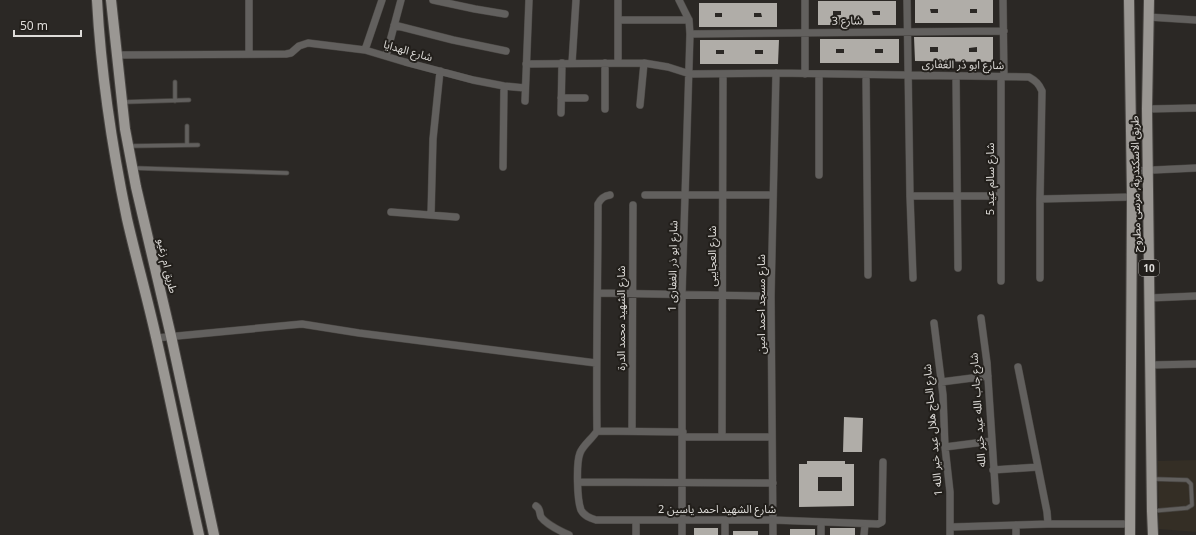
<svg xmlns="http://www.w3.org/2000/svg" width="1196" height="535" font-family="Georgia,'Noto Sans Arabic',serif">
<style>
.built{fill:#342e25}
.building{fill:#b0ada8;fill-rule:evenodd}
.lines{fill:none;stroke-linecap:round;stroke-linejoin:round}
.lane-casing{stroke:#484542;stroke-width:5}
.street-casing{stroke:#484542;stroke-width:8}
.primary-casing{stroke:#484542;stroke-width:12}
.lane{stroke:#62605e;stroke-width:3.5}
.street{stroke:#62605e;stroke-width:7}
.primary{stroke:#9a9793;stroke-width:10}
.labels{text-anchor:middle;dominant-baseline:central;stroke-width:4;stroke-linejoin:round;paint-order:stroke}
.shield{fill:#221f1b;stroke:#a6a3a0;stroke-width:1}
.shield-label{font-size:10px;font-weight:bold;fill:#dedcd9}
.street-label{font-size:11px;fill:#dedcd9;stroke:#221f1b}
</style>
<rect width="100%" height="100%" fill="#2b2825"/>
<path class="built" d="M1196,460V532L1159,529L1158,461Z"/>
<path class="building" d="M915,0H993V23H915ZM930,9H938V13H931ZM970,9H977V13H970Z
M818,1H896V25H818ZM833,11H841V15H833ZM872,11H880V15H873Z
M699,3H777V27H699ZM715,13H722V17H715ZM754,13H761L762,17H754Z
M914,37H993V62L915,61ZM930,47H938V52H930ZM977,47V52H969V48Z
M820,39H899V63H820ZM836,49H844V53H836ZM875,49H883V53H875Z
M700,40H779L778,64H700ZM716,50H724V54H716ZM755,50H763V54H755Z
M844,417L863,418L862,452H843Z
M807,461H845V464H854V506L799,507V464H807ZM818,477H842V491H818Z
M694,528H718V535H694Z
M830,528H855V535H830Z
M790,529H815V535H790Z
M733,531H758V535H733Z"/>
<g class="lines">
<g class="lane-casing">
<path id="lane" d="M175,82V101
M124,102L189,100
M187,126V145
M129,146L198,145
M133,168L287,173
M1153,511L1187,508L1192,505L1191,484L1187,480L1153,479"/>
</g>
<g class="street-casing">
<path id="street" d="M249,0V54
M433,0L475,9L505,14
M618,0V63
M679,0L689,20L690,34L682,294V535
M907,0L910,196L913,278
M1003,0L1004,77
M1148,17L1196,20
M618,20H689
M394,25L453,40L506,51
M690,34L1004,31
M365,50L382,0
M116,55L286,54L291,53L299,46L308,43L365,50L405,62L473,80L504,86L525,88
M386,56L401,0
M572,63L576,0
M605,63V109
M526,64L644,63L668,67L690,74L776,73L1029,77C1036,81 1039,84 1042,91L1040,199V278
M805,74V0
M866,75L868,275
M956,76L958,268
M561,98H585
M525,101L529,0
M640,105L644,63
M1147,109L1196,108
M561,113L562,63
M503,167L504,86
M1132,171L1196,168
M819,175V75
M645,195H773
M910,196H1001
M1040,199L1132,197
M391,212L456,217
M431,215L433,139L440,71
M1001,281V77
M598,293L771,296
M1149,298L1196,296
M981,318L987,363L996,501
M934,323L943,395L945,447L950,492V535
M156,338L302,324L359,333L596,363
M1150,365L1196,364
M1018,367L1047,512L1048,524
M941,382L988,376
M597,431C592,439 583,445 580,453C576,463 577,500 581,510C584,516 590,518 596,520H773L878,524L882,522V519L883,462
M597,431C596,355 598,280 598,204C601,198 604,196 610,195
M597,431L683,432
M632,431L633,205
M682,437H772
M722,437L723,74
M945,447L992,441
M993,470L1038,467
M578,482L773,483
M536,506C541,509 539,513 541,517C547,525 560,531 569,535
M1016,525V535
M951,527L1048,524H1130
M636,535V520
M725,535V520
M773,535L771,296L776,73
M821,535V522
M864,535L865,524"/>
</g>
<g class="primary-casing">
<path id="primary" d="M97,0C101,73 112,147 127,219C136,258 147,297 156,337C171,402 184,469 199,535
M111,0L125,129L136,187L171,336L214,535
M1129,0L1132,197L1130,535
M1149,0L1147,109L1152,511L1153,535"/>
</g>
<use href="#lane" class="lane"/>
<use href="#street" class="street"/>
<use href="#primary" class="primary"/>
</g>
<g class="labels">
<rect class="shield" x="1139" y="260" width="20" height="16" rx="3"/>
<g class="shield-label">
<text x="1149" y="268">10</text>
</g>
<g class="street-label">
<text transform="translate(847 21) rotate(-1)">شارع 3</text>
<text transform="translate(408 51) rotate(16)">شارع الهدايا</text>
<text transform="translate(963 65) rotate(1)">شارع ابو ذر الغفارى</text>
<text transform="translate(990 179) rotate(-90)">شارع سالم عيد 5</text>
<text transform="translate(1136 184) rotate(-91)">طريق الاسكندرية, مرسى مطروح</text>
<text transform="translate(712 256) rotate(-90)">شارع العجايبى</text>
<text transform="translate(167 266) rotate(77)">طريق ام زغيو</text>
<text transform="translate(673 266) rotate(-89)">شارع ابو ذر الغفارى 1</text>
<text transform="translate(761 304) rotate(-90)">شارع مسجد احمد امين</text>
<text transform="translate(621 318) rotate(-90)">شارع الشهيد محمد الدرة</text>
<text transform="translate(978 410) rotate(-94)">شارع جاب الله عيد خير الله</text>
<text transform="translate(933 430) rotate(-95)">شارع الحاج هلال عيد خير الله 1</text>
<text x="717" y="509">شارع الشهيد احمد ياسين 2</text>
</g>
</g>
<path d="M14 30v6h67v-6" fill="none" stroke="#dedcd9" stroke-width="2"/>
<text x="20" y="30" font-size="12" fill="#dedcd9" stroke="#221f1b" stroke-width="3" paint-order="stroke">50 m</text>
</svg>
